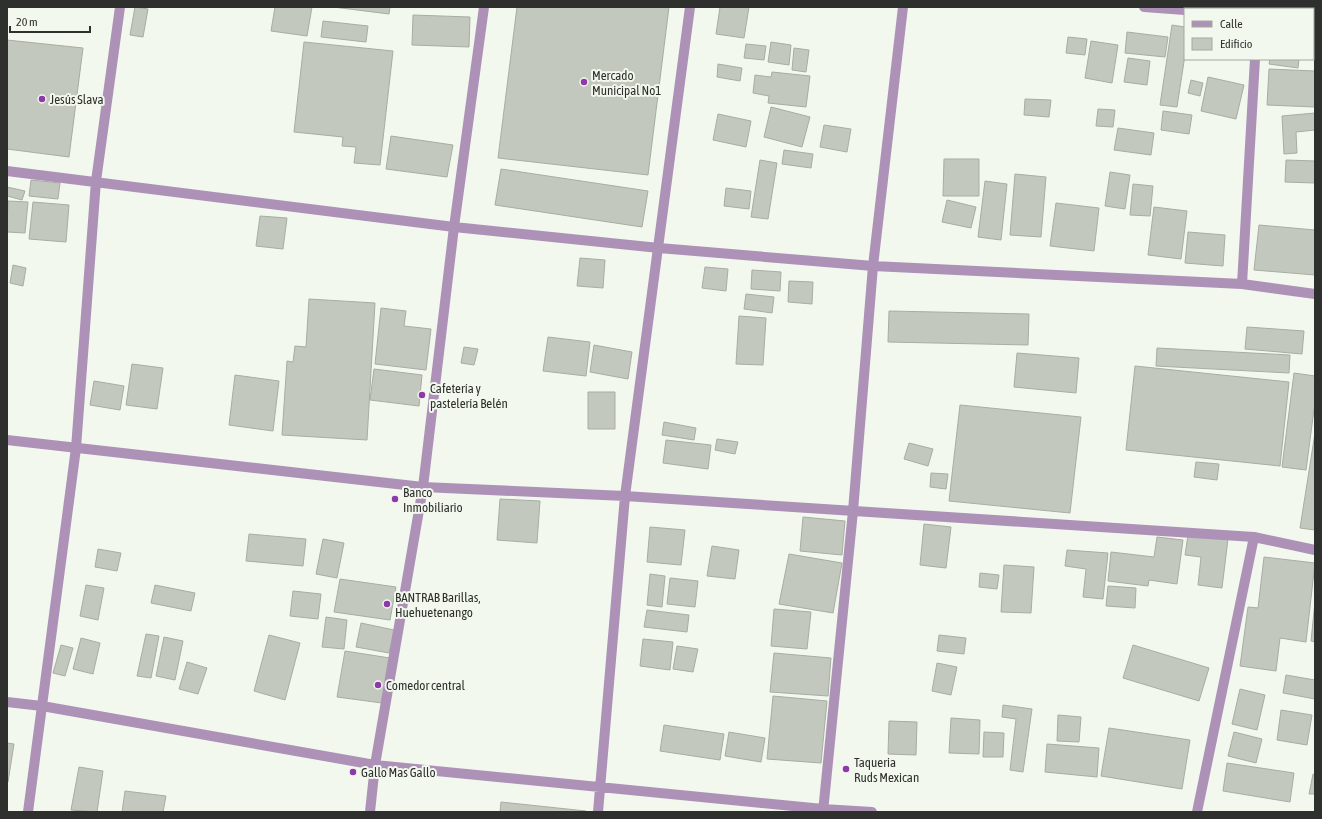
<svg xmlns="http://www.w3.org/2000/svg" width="1322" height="819" font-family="'Asap Condensed',sans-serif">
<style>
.building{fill:#c3c8bf;stroke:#a8ada4}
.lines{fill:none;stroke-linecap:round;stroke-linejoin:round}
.minor{stroke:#ad91b7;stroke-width:10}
.poi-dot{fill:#8e39a7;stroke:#f2f8ee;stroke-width:1.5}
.labels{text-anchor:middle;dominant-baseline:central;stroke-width:4;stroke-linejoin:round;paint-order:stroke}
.poi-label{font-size:13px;fill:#2e302d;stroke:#f2f8ee;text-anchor:start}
</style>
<rect width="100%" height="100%" fill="#f2f8ee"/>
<path class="building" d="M135,7L148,9L143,37L130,35Z
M275,7H312L307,36L271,31Z
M333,7H390L389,14Z
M517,7H669L648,175L498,158Z
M720,7H749L744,38L716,34Z
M413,15L470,17L469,47L412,45Z
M323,21L368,26L366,42L321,37Z
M1172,25L1185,27V55L1177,107L1160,105Z
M1127,32L1168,37L1165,57L1125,53Z
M1068,37L1087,39L1085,55L1066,53Z
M7,40L83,48L69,157L7,149Z
M1091,41L1118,45L1112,83L1085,78Z
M304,42L393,51L380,165L354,163L356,147L342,146L343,137L294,132Z
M771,42L791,45L789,65L768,62Z
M746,44L766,46L764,60L744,58Z
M794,48L809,50L806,72L792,70Z
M1128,58L1150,61L1147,85L1124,82Z
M1270,59H1299L1298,68L1269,64Z
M718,64L742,68L740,81L717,77Z
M1269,69L1315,71V107L1267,105Z
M772,72L810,76L806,107L768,103L769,96L753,93L755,75L771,77Z
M1208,77L1244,85L1236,119L1201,111Z
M1191,80L1203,83L1200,96L1188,93Z
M1025,99L1051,100L1049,117L1024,115Z
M771,107L810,117L802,147L764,137Z
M1098,109L1115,110L1113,127L1096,126Z
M1163,111L1192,115L1189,134L1161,130Z
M1315,113V130L1296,132L1297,153L1284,154L1282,116Z
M718,114L751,121L746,147L713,140Z
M824,125L851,129L847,152L820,147Z
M1118,128L1154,133L1151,155L1114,150Z
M391,136L453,145L447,177L386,169Z
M784,150L813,154L811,168L782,164Z
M944,159H979V196H943Z
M760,160L777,163L768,219L751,217Z
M1286,160L1315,161V183L1285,182Z
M501,169L648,191L642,227L495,205Z
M1110,172L1130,175L1125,209L1105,206Z
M1015,174L1046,177L1041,237L1010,235Z
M31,180L60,183L58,199L29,196Z
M985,181L1007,184L1001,240L978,237Z
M1133,184L1153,186L1150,216L1130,215Z
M7,187L25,191L22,200L7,196Z
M726,188L751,191L749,209L724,206Z
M947,200L976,207L971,228L942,222Z
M8,201L28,202L25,233L7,232Z
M33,202L69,205L66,242L29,239Z
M1056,203L1099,208L1094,251L1050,246Z
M1154,207L1187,211L1181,259L1148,255Z
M260,216L287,218L283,249L256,246Z
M1259,225L1315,230V275L1254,270Z
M1188,232L1225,235L1223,266L1185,263Z
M580,258L605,260L603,288L577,286Z
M13,265L26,268L23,286L10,283Z
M705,267L728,269L726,291L702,288Z
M752,270L781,272L780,291L751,289Z
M789,281L813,282L812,304L788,302Z
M746,294L774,297L772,313L744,309Z
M309,299L375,303L367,440L282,435L287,361L293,362L295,346L306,347Z
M381,308L406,311L404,326L431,329L426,370L375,364Z
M889,311L1029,314L1028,345L888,342Z
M739,316L766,318L763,365L736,364Z
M1247,327L1304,331L1302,354L1245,349Z
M548,337L590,342L586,376L543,371Z
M594,345L632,352L628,379L590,372Z
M464,347L478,349L474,365L461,363Z
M1157,348L1290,355L1289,373L1156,366Z
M1017,353L1079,358L1076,393L1014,387Z
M132,364L163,368L157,409L126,405Z
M1135,366L1289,382L1280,466L1126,450Z
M374,369L422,375L419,406L370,400Z
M1294,373L1315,376V402L1306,470L1282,467Z
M235,375L279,381L273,431L229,425Z
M94,381L124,386L120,410L90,405Z
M588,392H615V429H588Z
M960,405L1081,417L1070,513L949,501Z
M664,422L696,428L694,440L662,435Z
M1315,433V530L1300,528Z
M717,439L738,442L735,454L715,450Z
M666,440L711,445L708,469L663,463Z
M909,443L933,449L928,466L904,459Z
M1196,462L1219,464L1217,480L1194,477Z
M931,473L948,474L946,489L930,487Z
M500,499L540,501L537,543L497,540Z
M803,517L845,521L842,555L800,551Z
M924,524L951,527L946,568L920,565Z
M650,527L685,530L681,565L647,562Z
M249,534L306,539L303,566L246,561Z
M1188,535L1228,539L1222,588L1198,585L1201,557L1185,555Z
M1157,537L1183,540L1177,584L1149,580L1148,586L1108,581L1111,552L1154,557Z
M323,539L344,543L337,578L316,574Z
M712,546L739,550L735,579L707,576Z
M98,549L121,553L117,571L95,567Z
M1067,550L1108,553L1103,599L1083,597L1086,569L1065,566Z
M789,554L842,563L833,613L779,604Z
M1264,557L1315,563L1306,642L1280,638L1276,671L1240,666L1248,607L1258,608Z
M1004,565L1034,567L1031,613L1001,612Z
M980,573L999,575L997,589L979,587Z
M650,574L665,576L662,607L647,605Z
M670,578L698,581L695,607L667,604Z
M340,579L396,587L390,620L334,612Z
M86,585L104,588L98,620L80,616Z
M155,585L195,593L191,611L151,603Z
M1108,586L1136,588L1135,608L1106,606Z
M293,591L321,594L318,619L290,616Z
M1315,602V642L1311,641Z
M774,609L811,612L807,649L771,646Z
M647,610L689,615L687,632L644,627Z
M326,617L347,620L344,649L322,647Z
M361,623L394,630L389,653L356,647Z
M146,634L159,636L151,678L137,676Z
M269,635L300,643L285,700L254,691Z
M939,635L966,638L964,654L937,651Z
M164,637L183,641L175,680L156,676Z
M81,638L100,643L93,674L73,669Z
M643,639L673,642L670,670L640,666Z
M61,645L73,648L65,676L53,673Z
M1133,645L1209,668L1199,701L1123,678Z
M677,646L698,649L693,672L673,669Z
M345,651L390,658L382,703L337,697Z
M774,653L831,658L828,696L770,692Z
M187,662L207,668L198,694L179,689Z
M937,663L957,667L951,695L932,691Z
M1286,675L1315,680V699L1283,693Z
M1240,689L1265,695L1257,730L1232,724Z
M773,696L827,701L821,763L767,759Z
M1003,705L1032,709L1023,772L1010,770L1016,719L1002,717Z
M1281,710L1312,715L1307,745L1277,740Z
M1058,715L1081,717L1079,742L1057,741Z
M951,718L980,720L979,754L949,753Z
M889,721L917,722L916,755L888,754Z
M664,725L724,734L720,760L660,751Z
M1109,728L1190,740L1182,789L1101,776Z
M729,732L765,738L761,762L725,756Z
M984,732L1004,733L1003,757H983Z
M1234,732L1262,739L1256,763L1228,756Z
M7,743L14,744L8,782L7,781Z
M1047,744L1099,748L1097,777L1045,772Z
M1227,763L1294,773L1290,802L1223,791Z
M79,767L103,771L97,812L71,810Z
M1313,774L1315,775V794H1309Z
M125,791L166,796L163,812H122Z
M501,802L586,811V812H500Z"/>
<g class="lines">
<path class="minor" d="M1144,7L1185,10
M1258,9L1259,7
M1313,26H1315
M7,171L454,227L659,248L873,266L1242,284L1315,294
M1242,284L1255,59
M7,440L423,487L625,496L1254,537L1315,550
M7,702L42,706L375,765L823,809L872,812
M28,812L76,448L96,181L120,7
M370,812L375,765L423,487L454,227L484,7
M598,812L625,496L690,7
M823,812L853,511L873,266L903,7
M1197,812L1254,537"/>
</g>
<g class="poi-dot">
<circle cx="584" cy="82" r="4"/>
<circle cx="42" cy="99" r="4"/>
<circle cx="422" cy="395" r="4"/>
<circle cx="395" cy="499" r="4"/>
<circle cx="387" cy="604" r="4"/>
<circle cx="378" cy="685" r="4"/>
<circle cx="846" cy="769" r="4"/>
<circle cx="353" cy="772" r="4"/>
</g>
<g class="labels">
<g class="poi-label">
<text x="592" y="75">Mercado<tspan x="592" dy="15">Municipal No1</tspan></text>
<text x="50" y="99">Jesús Slava</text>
<text x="430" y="388">Cafetería y<tspan x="430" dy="15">pastelería Belén</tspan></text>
<text x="403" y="492">Banco<tspan x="403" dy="15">Inmobiliario</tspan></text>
<text x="395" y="597">BANTRAB Barillas,<tspan x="395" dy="15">Huehuetenango</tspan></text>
<text x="386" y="685">Comedor central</text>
<text x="854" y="762">Taqueria<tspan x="854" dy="15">Ruds Mexican</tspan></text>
<text x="361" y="772">Gallo Mas Gallo</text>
</g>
</g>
<rect width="1322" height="819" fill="none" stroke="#2e302d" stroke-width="16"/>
<rect x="1184" y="8" width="130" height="52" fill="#f2f8ee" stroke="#a4a8a1"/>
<rect x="1192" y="21" width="20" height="6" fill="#ad91b7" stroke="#a4a8a1"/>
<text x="1220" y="28" font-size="12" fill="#2e302d">Calle</text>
<rect x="1192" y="38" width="20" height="12" fill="#c3c8bf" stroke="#a4a8a1"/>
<text x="1220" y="48" font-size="12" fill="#2e302d">Edificio</text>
<path d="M10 26v6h80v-6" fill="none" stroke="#2e302d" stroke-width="2"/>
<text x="16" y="26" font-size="12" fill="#2e302d" stroke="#f2f8ee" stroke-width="3" paint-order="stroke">20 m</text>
</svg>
